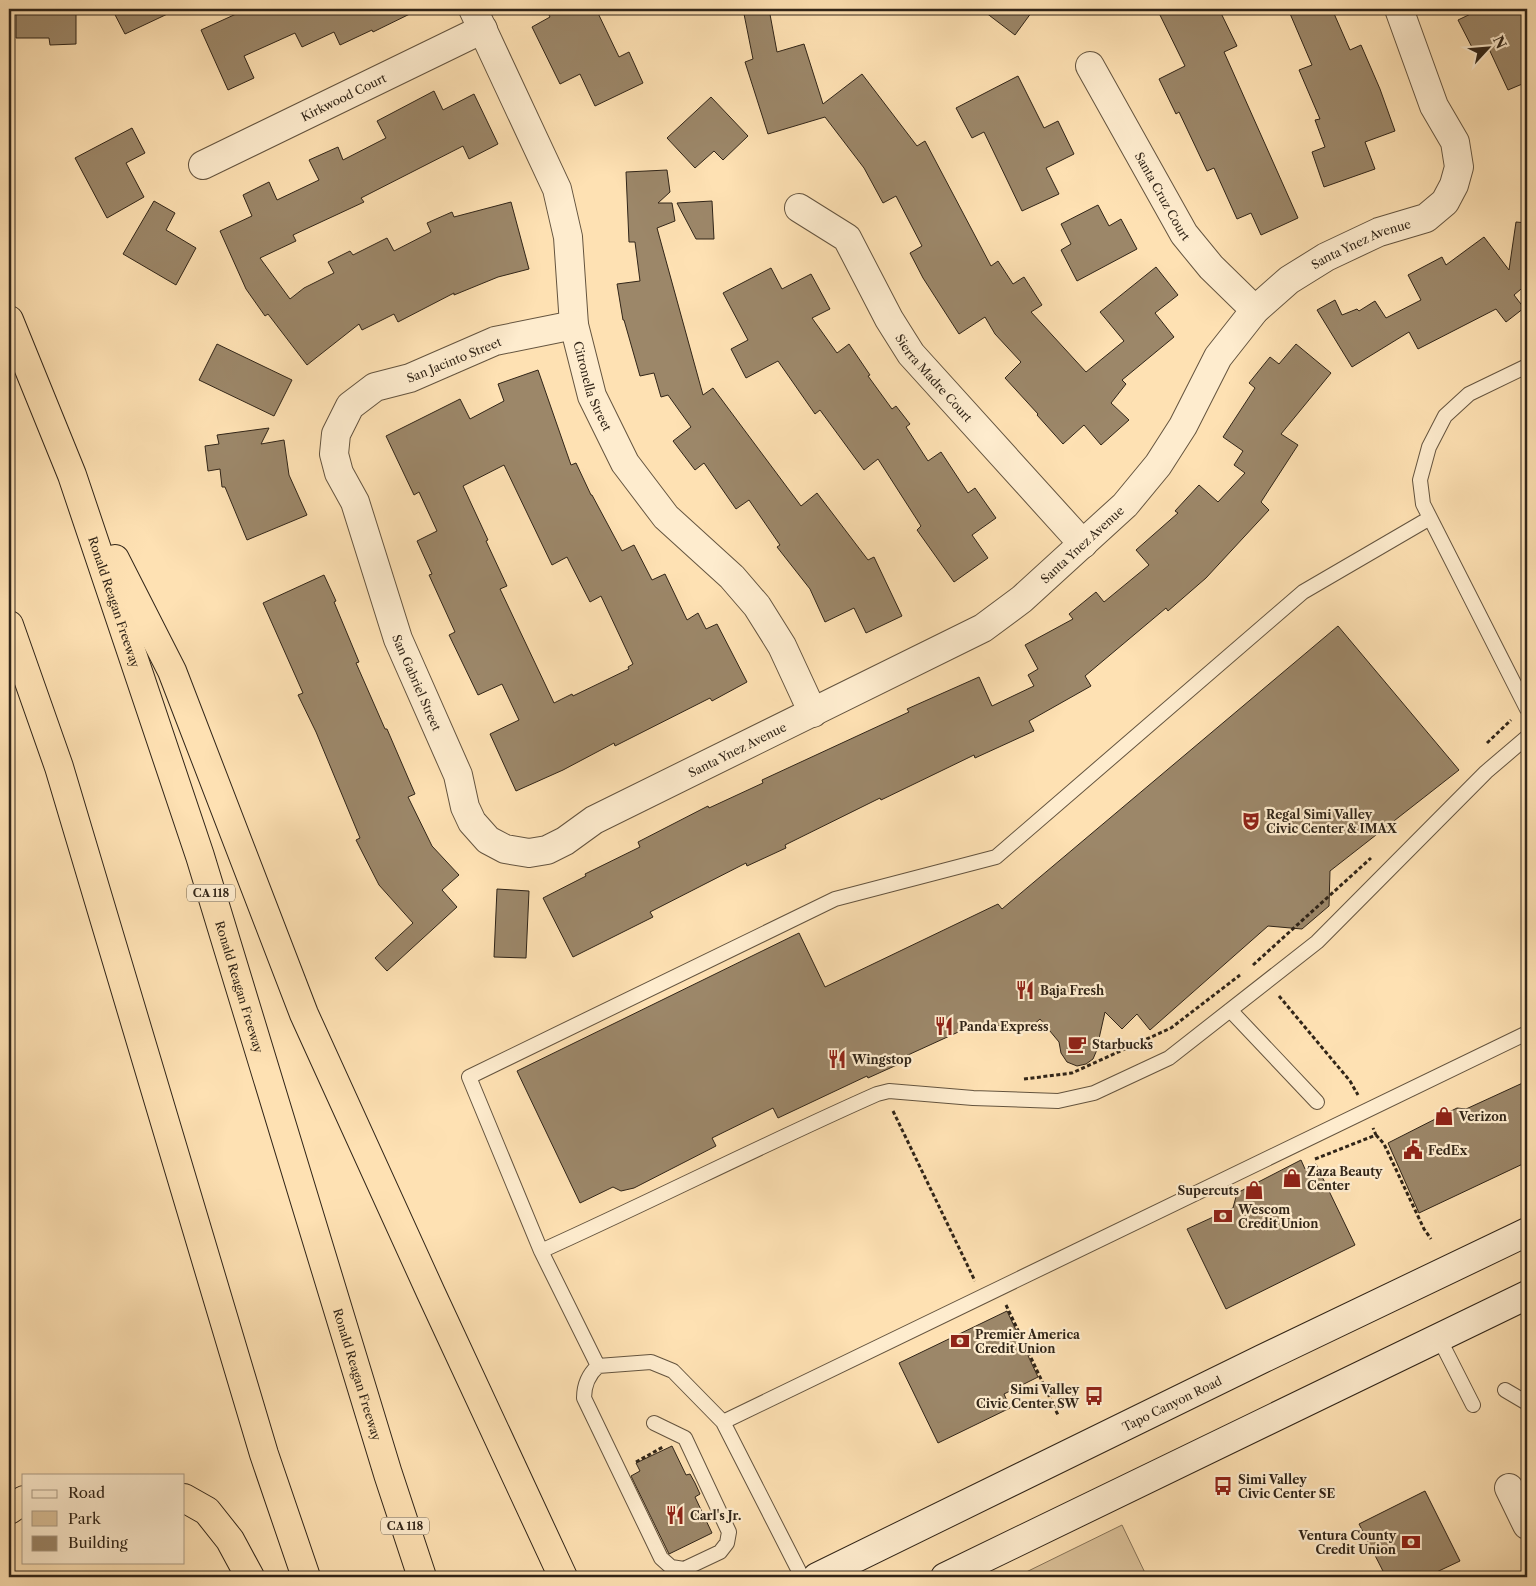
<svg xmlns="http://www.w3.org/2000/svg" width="1536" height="1586" font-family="'Libre Caslon Text',serif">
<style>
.green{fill:#dbc199;stroke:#867358}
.building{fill:#9c8769;stroke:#312518;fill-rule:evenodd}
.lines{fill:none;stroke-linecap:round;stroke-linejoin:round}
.service-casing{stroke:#64543f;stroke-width:16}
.minor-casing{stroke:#64543f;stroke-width:30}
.secondary-casing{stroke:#312518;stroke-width:30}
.motorway-casing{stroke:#312518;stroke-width:30}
.path{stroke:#312518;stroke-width:3;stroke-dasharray:4 2.5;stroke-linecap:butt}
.service{stroke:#feecce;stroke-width:14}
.minor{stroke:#feecce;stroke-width:28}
.secondary{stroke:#feecce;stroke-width:28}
.motorway{stroke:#fee1b3;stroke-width:28}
.labels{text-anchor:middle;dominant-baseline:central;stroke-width:4.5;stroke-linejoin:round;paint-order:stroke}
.shield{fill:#feecce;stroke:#6e614f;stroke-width:1}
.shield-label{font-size:11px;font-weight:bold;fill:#312518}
.street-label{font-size:12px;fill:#312518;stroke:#feecce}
.poi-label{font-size:12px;font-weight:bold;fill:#312518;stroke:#feecce;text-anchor:start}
</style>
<rect width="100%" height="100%" fill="#fee1b3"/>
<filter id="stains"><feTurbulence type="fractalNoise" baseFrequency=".004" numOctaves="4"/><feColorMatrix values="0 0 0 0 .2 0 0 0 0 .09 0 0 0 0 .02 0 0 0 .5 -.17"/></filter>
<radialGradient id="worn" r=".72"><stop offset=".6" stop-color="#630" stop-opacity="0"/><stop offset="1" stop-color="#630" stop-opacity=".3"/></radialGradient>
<path class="green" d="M1122,1525L1147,1577H1016Z"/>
<path class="building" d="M16,9H76V44L50,45L49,38H16Z
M112,9H178L125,34Z
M247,9H420L373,32L372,30L340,45L334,32L302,47L295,33L244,56L254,78L228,90L201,30Z
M546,9H596L619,57L629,52L643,83L595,106L580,74L560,84L532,27L550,17Z
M743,9H769L777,52L804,44L823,104L862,74L917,146L925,141L991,266L998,261L1013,284L1024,277L1042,305L1031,312L1086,372L1124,341L1100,312L1156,267L1178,295L1155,313L1174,337L1122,380L1126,384L1111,403L1129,420L1101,445L1084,425L1063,444L1037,415L1038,414L1005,378L1021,362L995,334L985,317L959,334L923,278L910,253L922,246L896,196L883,203L864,168L825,117L768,134L745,62L753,59Z
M981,9H1034L1015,35Z
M1157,9H1219L1237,46L1224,52L1298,218L1261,235L1251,213L1237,219L1214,168L1207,171L1179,112L1176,114L1159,79L1185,66Z
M1288,9H1332L1350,50L1361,45L1380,89L1395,131L1365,142L1375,169L1324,187L1312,152L1325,147L1315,120L1320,119L1299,70L1312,65Z
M1481,9H1527V82L1508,90L1489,49L1476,55L1458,20Z
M1018,76L1044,128L1058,121L1074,154L1046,168L1059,194L1022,211L984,132L972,138L956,108Z
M434,91L443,110L474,94L498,144L469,159L463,146L361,198L364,202L293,235L296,241L260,258L290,299L304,288L334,273L328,262L350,251L353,255L387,238L394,251L431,232L427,223L452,212L454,217L511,202L529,269L498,277L454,295V293L398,322L394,314L362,330L359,324L307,365L268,314L265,316L246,289L220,231L252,216L243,195L269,182L277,200L319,180L309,160L338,147L343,160L386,138L377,121Z
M711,97L748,136L723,160L714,151L695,168L667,138Z
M132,128L145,153L126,163L144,197L107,218L75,158Z
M667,170L670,192L658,203H672L675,221L657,228L703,395L713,388L801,506L817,493L868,560L874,557L902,616L866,633L854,608L825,622L810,589L777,547L780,545L749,500L736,509L704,463L695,470L673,441L691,427L668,395L661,397L654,373L640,376L624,320H623L617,284L640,281L635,242H629L626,172Z
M154,201L175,213L166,230L196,248L176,285L123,254Z
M712,201L714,239H696L677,203Z
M1098,205L1109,226L1121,219L1137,249L1077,281L1061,250L1071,244L1061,224Z
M1516,222L1527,223V284L1514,295L1524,308L1506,322L1496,309L1418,349L1409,332L1352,367L1317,310L1335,300L1342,315L1357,309L1359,311L1375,301L1386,318L1421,300L1408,275L1442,257L1446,265L1484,237L1509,270Z
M771,268L782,289L811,274L830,309L812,318L837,353L849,344L870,375L868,376L892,409L896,406L910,424L906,427L928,461L941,452L968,493L975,488L996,518L972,535L988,558L954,582L917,530L921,526L878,459L864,470L820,410L815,414L778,361L746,378L731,349L748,340L723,293Z
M217,344L292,380L274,416L199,380Z
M1296,344L1331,373L1281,434L1298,445L1261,502L1269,510L1206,578L1168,611L1166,608L1085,676L1091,686L1029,721L1034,731L975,758L974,755L881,800L880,798L785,845L786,848L747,866L746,863L650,912L653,917L573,957L543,898L586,876L585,874L640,847L638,842L708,806L709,808L763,783L762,780L909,712L907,709L979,677L992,706L1034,686L1028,675L1038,669L1025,645L1073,619L1069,614L1096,592L1104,602L1149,565L1136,550L1178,513L1175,511L1199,485L1218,502L1245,473L1234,465L1243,451L1223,437L1255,388L1249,383L1270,357L1279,364Z
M538,370L571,465L576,463L591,495H592L622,551L634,545L652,580L665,574L687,620L698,613L706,629L717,624L747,682L712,701L710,698L615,746L614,743L563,770L516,791L490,734L519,720L502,684L478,695L449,635L455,632L429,575L432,574L417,541L437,531L419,492L414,495L386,436L460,399L470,419L504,401L498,384ZM504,465L552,565L567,557L590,602L601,596L633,664L628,667L629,669L573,696L572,694L554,703L500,589L507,586L486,541L488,540L463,486Z
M269,428L261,444L284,440L289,475L307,515L247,540L225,487H222L220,469L208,471L205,446L219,444L217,435Z
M324,575L336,601L334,602L359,662L356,663L385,729H387L415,794L408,797L432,846L459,875L442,890L457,907L387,971L375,958L413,923L379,885L356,840L360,838L316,732L298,695L303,693L263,603Z
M1338,626L1459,770L1330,871L1329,906L1302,929L1268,926L1150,1030L1137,1014L1122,1029L1105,1012L1096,1052L1093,1059L1086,1064L1077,1066L1067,1062L1061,1053L1059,1042L1040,1019L1029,1029L978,1023L897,1060L899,1064L868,1078L867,1076L778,1118L773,1108L712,1138L716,1146L634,1188L621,1191L613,1187L580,1203L517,1071L799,933L825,987L998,904L1002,909Z
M497,889L529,891L526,958L494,957Z
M1527,1081V1162L1419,1213L1388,1143L1457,1108L1466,1109Z
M1301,1160L1305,1169L1316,1164L1355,1245L1226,1309L1187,1229L1233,1208L1237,1193Z
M1007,1311L1038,1377L1004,1394L1010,1408L938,1443L899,1363Z
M672,1446L686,1475L690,1474L695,1483L700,1494L695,1497L712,1533L669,1554L631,1476L640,1471L636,1463Z
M1425,1491L1460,1561L1426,1577H1386L1359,1524Z"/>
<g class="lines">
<g class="service-casing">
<path id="service" d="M1527,366L1469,394L1445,416L1429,447L1420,480L1423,504L1527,709
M1230,1010L1317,1102
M541,1251C654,1200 764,1144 877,1094L889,1091L973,1098L1058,1101L1094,1093L1169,1058L1317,942L1486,772L1527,737
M1439,1338L1473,1405
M598,1366C588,1375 584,1385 584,1398L661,1558L671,1567L684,1569L720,1552L727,1543L729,1532L685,1438L654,1423
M1505,1390L1527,1403
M723,1422L1527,1033
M802,1577L723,1422L673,1371L651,1362L598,1366L541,1251L469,1077L835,899L996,857L1303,592L1430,518"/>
</g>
<g class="minor-casing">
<g id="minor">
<path id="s1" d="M473,9L557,189L568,237L574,325L592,396L625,463L666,517L732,577L757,606L782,646L813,713"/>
<path id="s2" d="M1090,66L1184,234L1211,267L1255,310"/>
<path id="s3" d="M203,165L483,29"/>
<path id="s4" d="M799,208L847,238L889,319L911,354L1083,544"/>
<path id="s5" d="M574,325L495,341L410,378L375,387L350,406L336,434L334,454L339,473L355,502L398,639L458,775L465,807L472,822L488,840L505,849L529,853L547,850L565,841L594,820L983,628L1022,599L1125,505L1158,465L1183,426L1218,357L1255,310L1289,280L1326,257L1379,232L1426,218L1445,202L1454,185L1459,167L1455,142L1434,106L1399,9"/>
<path d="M1509,1488L1527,1525"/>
</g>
</g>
<g class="secondary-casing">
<g id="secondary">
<path id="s6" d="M817,1577L1262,1359L1527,1232"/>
<path d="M945,1577L1527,1295"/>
</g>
</g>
<g class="motorway-casing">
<g id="motorway">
<path id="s7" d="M9,320L72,475L200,856L388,1474L422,1577"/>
<path d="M115,559L172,671L304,1014L431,1293L563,1577"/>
<path d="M9,625L59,767L264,1454L306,1577"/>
<path d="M184,1498L207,1511L230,1540L250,1577"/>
<path d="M9,1510L24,1500"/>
</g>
</g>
<path class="path" d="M1487,743L1511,720
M1253,965L1371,858
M1279,996L1350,1081L1358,1095
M1024,1079L1072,1073L1171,1028L1240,975
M893,1111L975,1281
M1376,1135L1384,1144L1424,1229L1431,1239
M1315,1159L1376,1135L1373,1128
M1006,1305L1058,1415
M636,1462L663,1447"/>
<use href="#service" class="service"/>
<use href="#minor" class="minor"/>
<use href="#secondary" class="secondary"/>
<use href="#motorway" class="motorway"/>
</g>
<defs>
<g id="theatre-bare" transform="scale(1.5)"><path d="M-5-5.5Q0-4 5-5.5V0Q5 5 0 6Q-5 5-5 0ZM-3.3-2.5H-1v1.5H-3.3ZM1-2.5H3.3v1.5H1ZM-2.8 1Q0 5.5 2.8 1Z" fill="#8f2418" stroke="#feecce" stroke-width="2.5" paint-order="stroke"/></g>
<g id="restaurant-bare" transform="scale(1.5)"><path d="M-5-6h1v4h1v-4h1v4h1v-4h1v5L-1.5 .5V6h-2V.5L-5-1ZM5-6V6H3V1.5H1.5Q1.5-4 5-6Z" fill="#8f2418" stroke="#feecce" stroke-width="2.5" paint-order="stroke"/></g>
<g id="cafe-bare" transform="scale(1.5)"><path d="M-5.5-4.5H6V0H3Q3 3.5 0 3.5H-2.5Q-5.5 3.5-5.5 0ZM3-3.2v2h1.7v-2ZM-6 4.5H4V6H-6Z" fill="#8f2418" stroke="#feecce" stroke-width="2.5" paint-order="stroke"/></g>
<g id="shop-bare" transform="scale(1.5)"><path d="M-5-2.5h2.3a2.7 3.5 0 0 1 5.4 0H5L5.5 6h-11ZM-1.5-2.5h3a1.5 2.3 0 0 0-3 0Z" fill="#8f2418" stroke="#feecce" stroke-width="2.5" paint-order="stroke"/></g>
<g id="civic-bare" transform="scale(1.5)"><path d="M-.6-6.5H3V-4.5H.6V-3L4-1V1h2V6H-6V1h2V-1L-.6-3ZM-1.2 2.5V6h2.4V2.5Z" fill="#8f2418" stroke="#feecce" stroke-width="2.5" paint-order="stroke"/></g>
<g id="bank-bare" transform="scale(1.5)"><path d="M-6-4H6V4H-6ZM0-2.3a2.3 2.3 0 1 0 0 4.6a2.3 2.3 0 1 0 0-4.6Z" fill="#8f2418" stroke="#feecce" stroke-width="2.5" paint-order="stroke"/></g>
<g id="bus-bare" transform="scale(1.5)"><path d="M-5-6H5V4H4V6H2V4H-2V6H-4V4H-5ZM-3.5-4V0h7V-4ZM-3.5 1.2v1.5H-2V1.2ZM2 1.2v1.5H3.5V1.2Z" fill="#8f2418" stroke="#feecce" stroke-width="2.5" paint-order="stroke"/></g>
</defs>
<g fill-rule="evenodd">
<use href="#theatre-bare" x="1251" y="821"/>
<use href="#restaurant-bare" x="1025" y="990"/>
<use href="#restaurant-bare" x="944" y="1026"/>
<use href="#cafe-bare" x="1077" y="1044"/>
<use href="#restaurant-bare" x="837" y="1059"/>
<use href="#shop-bare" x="1444" y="1116"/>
<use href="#civic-bare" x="1413" y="1150"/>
<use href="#shop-bare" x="1292" y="1178"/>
<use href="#shop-bare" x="1254" y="1190"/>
<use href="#bank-bare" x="1223" y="1216"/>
<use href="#bank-bare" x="960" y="1341"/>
<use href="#bus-bare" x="1094" y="1396"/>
<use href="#bus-bare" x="1223" y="1486"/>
<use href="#restaurant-bare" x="675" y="1515"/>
<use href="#bank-bare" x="1411" y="1542"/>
</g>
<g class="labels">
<g class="shield">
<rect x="187" y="884.5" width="48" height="17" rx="4"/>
<rect x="381" y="1517.5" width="48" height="17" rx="4"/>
</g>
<g class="shield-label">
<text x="211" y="893">CA 118</text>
<text x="405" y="1526">CA 118</text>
</g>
<g class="street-label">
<text stroke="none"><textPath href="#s3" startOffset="156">Kirkwood Court</textPath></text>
<text stroke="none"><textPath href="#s2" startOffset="149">Santa Cruz Court</textPath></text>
<text stroke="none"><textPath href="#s5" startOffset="1812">Santa Ynez Avenue</textPath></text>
<text transform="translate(454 360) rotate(-22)">San Jacinto Street</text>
<text stroke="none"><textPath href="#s4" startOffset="222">Sierra Madre Court</textPath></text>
<text stroke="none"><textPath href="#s1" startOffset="400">Citronella Street</textPath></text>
<text stroke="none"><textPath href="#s5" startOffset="1392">Santa Ynez Avenue</textPath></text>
<text stroke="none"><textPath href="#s7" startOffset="301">Ronald Reagan Freeway</textPath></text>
<text stroke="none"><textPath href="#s5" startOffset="536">San Gabriel Street</textPath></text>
<text stroke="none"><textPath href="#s5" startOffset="988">Santa Ynez Avenue</textPath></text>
<text stroke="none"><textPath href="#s7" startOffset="706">Ronald Reagan Freeway</textPath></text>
<text stroke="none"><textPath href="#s7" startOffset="1111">Ronald Reagan Freeway</textPath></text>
<text stroke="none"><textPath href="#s6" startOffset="395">Tapo Canyon Road</textPath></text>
</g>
<g class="poi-label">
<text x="1266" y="814">Regal Simi Valley<tspan x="1266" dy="14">Civic Center &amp; IMAX</tspan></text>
<text x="1040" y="990">Baja Fresh</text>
<text x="959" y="1026">Panda Express</text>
<text x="1092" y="1044">Starbucks</text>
<text x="852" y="1059">Wingstop</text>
<text x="1459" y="1116">Verizon</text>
<text x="1428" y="1150">FedEx</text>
<text x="1307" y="1171">Zaza Beauty<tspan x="1307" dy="14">Center</tspan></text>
<text x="1239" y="1190" text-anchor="end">Supercuts</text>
<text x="1238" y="1209">Wescom<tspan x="1238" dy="14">Credit Union</tspan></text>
<text x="975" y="1334">Premier America<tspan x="975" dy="14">Credit Union</tspan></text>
<text x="1079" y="1389" text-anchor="end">Simi Valley<tspan x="1079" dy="14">Civic Center SW</tspan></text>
<text x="1238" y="1479">Simi Valley<tspan x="1238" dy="14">Civic Center SE</tspan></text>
<text x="690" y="1515">Carl's Jr.</text>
<text x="1396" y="1535" text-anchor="end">Ventura County<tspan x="1396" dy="14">Credit Union</tspan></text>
</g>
</g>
<rect width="1536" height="1586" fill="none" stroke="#fee1b3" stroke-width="30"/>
<rect x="10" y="10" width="1516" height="1566" fill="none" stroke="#312518" stroke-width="2.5"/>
<rect x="15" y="15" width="1506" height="1556" fill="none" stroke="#312518"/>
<rect x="22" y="1474" width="162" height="90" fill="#feecce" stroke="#ac9c85"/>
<rect x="32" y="1490" width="25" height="8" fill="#feecce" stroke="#ac9c85"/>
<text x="68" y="1498" font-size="15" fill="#312518">Road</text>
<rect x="32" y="1511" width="25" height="15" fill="#dbc199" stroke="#ac9c85"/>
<text x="68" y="1524" font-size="15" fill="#312518">Park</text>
<rect x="32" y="1536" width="25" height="15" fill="#9c8769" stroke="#ac9c85"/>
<text x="68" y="1548" font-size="15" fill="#312518">Building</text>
<g transform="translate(1488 48) rotate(64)" stroke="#feecce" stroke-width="4" paint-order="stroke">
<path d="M0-4L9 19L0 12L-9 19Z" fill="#312518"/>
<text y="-8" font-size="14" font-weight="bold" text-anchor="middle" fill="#312518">N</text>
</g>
<rect width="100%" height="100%" filter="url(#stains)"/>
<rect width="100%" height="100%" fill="url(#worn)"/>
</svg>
